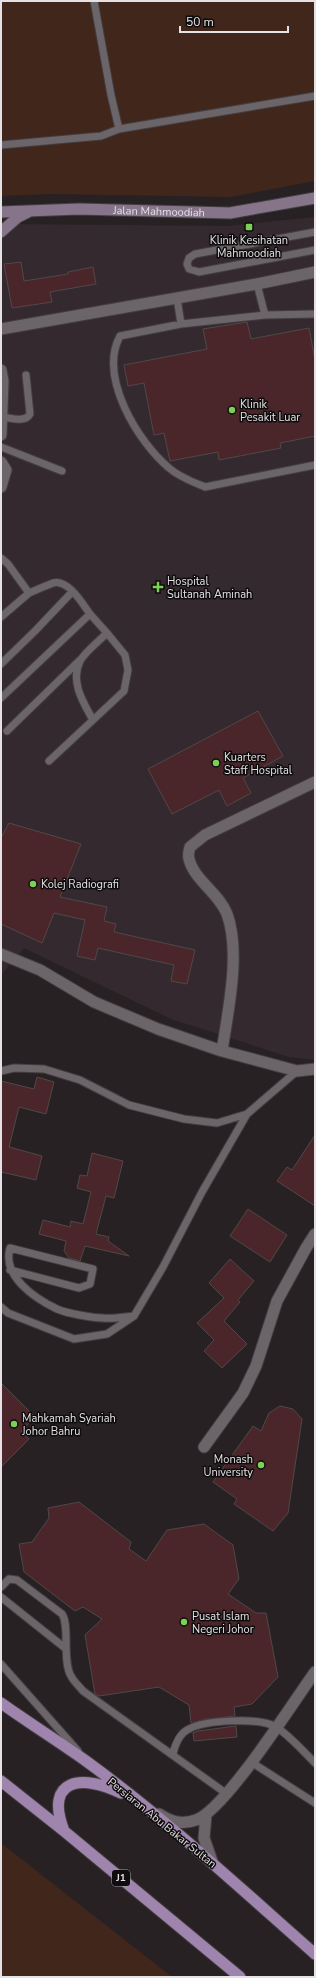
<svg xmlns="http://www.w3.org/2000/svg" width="316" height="1978" font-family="'Nunito Sans',sans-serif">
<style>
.built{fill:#352930}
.green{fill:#40261b}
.building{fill:#4a262a;stroke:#504848}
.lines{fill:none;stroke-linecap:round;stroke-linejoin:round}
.service-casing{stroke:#433e41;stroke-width:9}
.minor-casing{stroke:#433e41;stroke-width:13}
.secondary-casing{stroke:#433e41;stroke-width:13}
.primary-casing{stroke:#433e41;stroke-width:13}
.service{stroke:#6b6468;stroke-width:7}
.minor{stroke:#6b6468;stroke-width:11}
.secondary{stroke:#85748a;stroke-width:11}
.primary{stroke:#9f85ad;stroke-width:11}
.poi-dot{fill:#7cd155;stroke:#0e0c0d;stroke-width:1.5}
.labels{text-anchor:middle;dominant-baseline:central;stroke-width:3;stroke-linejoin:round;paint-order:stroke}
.shield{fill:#0e0c0d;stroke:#a4a1a4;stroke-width:1}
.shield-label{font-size:10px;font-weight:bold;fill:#e5e1e4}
.street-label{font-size:11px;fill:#e5e1e4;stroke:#0e0c0d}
.poi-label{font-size:11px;fill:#e5e1e4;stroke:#0e0c0d;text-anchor:start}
</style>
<rect width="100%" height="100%" fill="#272124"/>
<path class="built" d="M315,217V1060L289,1057L171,1019L24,948L1,975V224L228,226Z"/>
<path class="green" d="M1,1H315V181L231,197L50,194L1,196Z
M1,1843L172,1977H1Z"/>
<path class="building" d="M21,262L24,281L68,274V272L93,267L96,284L50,292L52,302L12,308L4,264Z
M247,322L251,339L309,328L315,360V436L280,443L281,448L219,460L218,452L170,461L164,433L154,435L144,383L128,386L124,365L207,349L203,329Z
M258,711L283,756L243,778L251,793L227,806L219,790L172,814L148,769Z
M9,823L81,844L60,897L107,907L104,921L116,924L114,932L195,950L187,984L171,981L174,965L98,948L95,960L77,956L85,920L54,913L42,943L1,924V838Z
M37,1077L54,1082L46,1114L19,1107L9,1147L42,1156L36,1180L1,1172V1081L34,1089Z
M315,1135V1206L277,1181L287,1167L292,1170Z
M92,1153L123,1161L114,1198L106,1196L96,1234L109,1237L108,1241L129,1256L85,1246L80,1261L69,1258L64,1251L66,1241L39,1234L43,1220L70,1227L71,1221L83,1224L91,1192L77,1188L80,1175L87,1176Z
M248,1209L287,1235L270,1262L230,1236Z
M230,1259L254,1281L238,1300L240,1302L224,1321L247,1344L222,1368L204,1351L214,1340L197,1323L224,1298L209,1283Z
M1,1383L35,1417L21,1431L29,1439L1,1467Z
M280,1406L293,1409L302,1419L288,1513L273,1531L234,1504L237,1499L213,1482L253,1426L261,1431L269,1413Z
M79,1502L131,1542L129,1549L146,1561L167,1530L204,1524L233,1545L239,1579L228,1594L256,1613H266L278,1677L252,1704L234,1707L235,1716L206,1719L191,1723L189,1705L159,1687L99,1696L95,1694L85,1635L102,1619L83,1607L75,1611L24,1572L19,1544L32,1542L49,1518L48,1508Z
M236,1726L237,1737L194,1741L193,1733L198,1731Z"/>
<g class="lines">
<g class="service-casing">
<path id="service" d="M119,129L315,96
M1,145L101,136L119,129L111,95L94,1
M315,232L195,254L189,258L187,264L189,269L199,272L315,250
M257,284L265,315L181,324L120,336C98,377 138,442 169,468C179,477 193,482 205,487L315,465
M177,298L181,324
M265,315L315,314
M2,417C11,418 25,423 30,414L26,375
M1,447L62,471
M1,558L8,564L29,593L1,617
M1,664L35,631L72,592
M1,698L90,614C82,603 68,579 53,583C45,586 36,590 29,593
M93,720L124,691L128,670L125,655L107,633
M7,731L80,660
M49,761L93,720C83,702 70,682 80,661C84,653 100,640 107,633L90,614
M1,1071L14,1068L44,1069L80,1080L129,1105L184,1119L217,1123L247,1114
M10,1270L79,1288L90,1284L93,1269L10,1248C2,1276 34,1298 57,1309C66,1313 92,1318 103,1318C113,1319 123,1317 134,1316
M1,1307L8,1313L74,1339L107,1334L134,1316L163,1267L202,1192L247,1114L297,1071
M1,1587L9,1579L17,1580L62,1614C70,1625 62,1661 71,1676C74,1682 79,1686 83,1691L227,1794
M1,1597L65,1648
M1,1664L78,1751
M173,1754C175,1745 180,1733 189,1729C205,1720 260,1717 276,1727C289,1735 304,1752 315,1763
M251,1762L315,1803"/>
</g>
<g class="minor-casing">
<path id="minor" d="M1,329L257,284L315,272
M1,370L3,381L1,435
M1,462L6,470L1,487
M1,954L40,970L94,1002L158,1029L222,1051L297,1071L315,1069
M222,1051C228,1011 241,952 227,914C219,893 194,880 189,859C188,855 189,850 190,847L205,835L315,782
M204,1447L243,1393L256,1366L277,1301L306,1248L315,1234
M159,1814C171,1822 182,1825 196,1820C225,1810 294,1701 315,1672
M206,1815L204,1838L213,1864"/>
</g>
<g class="secondary-casing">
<g id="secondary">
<path id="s1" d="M1,212L79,209L230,213L315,198"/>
<path d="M1,232L18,217L28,212"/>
</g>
</g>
<g class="primary-casing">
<path id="primary" d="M1,1703C29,1723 58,1741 86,1761C167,1820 240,1888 315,1954
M1,1781L64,1831L240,1977
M64,1831C44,1778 82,1774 121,1793"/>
</g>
<use href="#service" class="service"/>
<use href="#minor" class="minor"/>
<use href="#secondary" class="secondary"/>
<use href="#primary" class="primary"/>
</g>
<g class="poi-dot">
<rect x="245" y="223" width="8" height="8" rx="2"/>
<circle cx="232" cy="410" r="4"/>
<path d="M156 581h4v4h4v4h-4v4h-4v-4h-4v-4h4z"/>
<circle cx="216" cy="763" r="4"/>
<circle cx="33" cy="884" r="4"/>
<circle cx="14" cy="1424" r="4"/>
<circle cx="261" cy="1465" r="4"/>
<circle cx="184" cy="1622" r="4"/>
</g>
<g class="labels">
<rect class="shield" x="112" y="1870" width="18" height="16" rx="3"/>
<g class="shield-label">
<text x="121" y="1878">J1</text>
</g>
<g class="street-label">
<text stroke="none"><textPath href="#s1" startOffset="158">Jalan Mahmoodiah</textPath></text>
<text transform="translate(162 1823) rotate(39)">Persiaran Abu Bakar Sultan</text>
</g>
<g class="poi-label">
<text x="249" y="240" text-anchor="middle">Klinik Kesihatan<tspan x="249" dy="13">Mahmoodiah</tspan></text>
<text x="240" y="404">Klinik<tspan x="240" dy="13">Pesakit Luar</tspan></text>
<text x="167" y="581">Hospital<tspan x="167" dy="13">Sultanah Aminah</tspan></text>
<text x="224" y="757">Kuarters<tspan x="224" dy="13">Staff Hospital</tspan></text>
<text x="41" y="884">Kolej Radiografi</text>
<text x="22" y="1418">Mahkamah Syariah<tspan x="22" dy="13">Johor Bahru</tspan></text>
<text x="253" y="1459" text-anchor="end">Monash<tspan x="253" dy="13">University</tspan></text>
<text x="192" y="1616">Pusat Islam<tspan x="192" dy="13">Negeri Johor</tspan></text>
</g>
</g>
<rect width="316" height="1978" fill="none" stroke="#e5e1e4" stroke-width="4"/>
<path d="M180 26v6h108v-6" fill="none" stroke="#e5e1e4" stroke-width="2"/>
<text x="186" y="26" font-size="12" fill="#e5e1e4" stroke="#0e0c0d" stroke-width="3" paint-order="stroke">50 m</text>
</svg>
